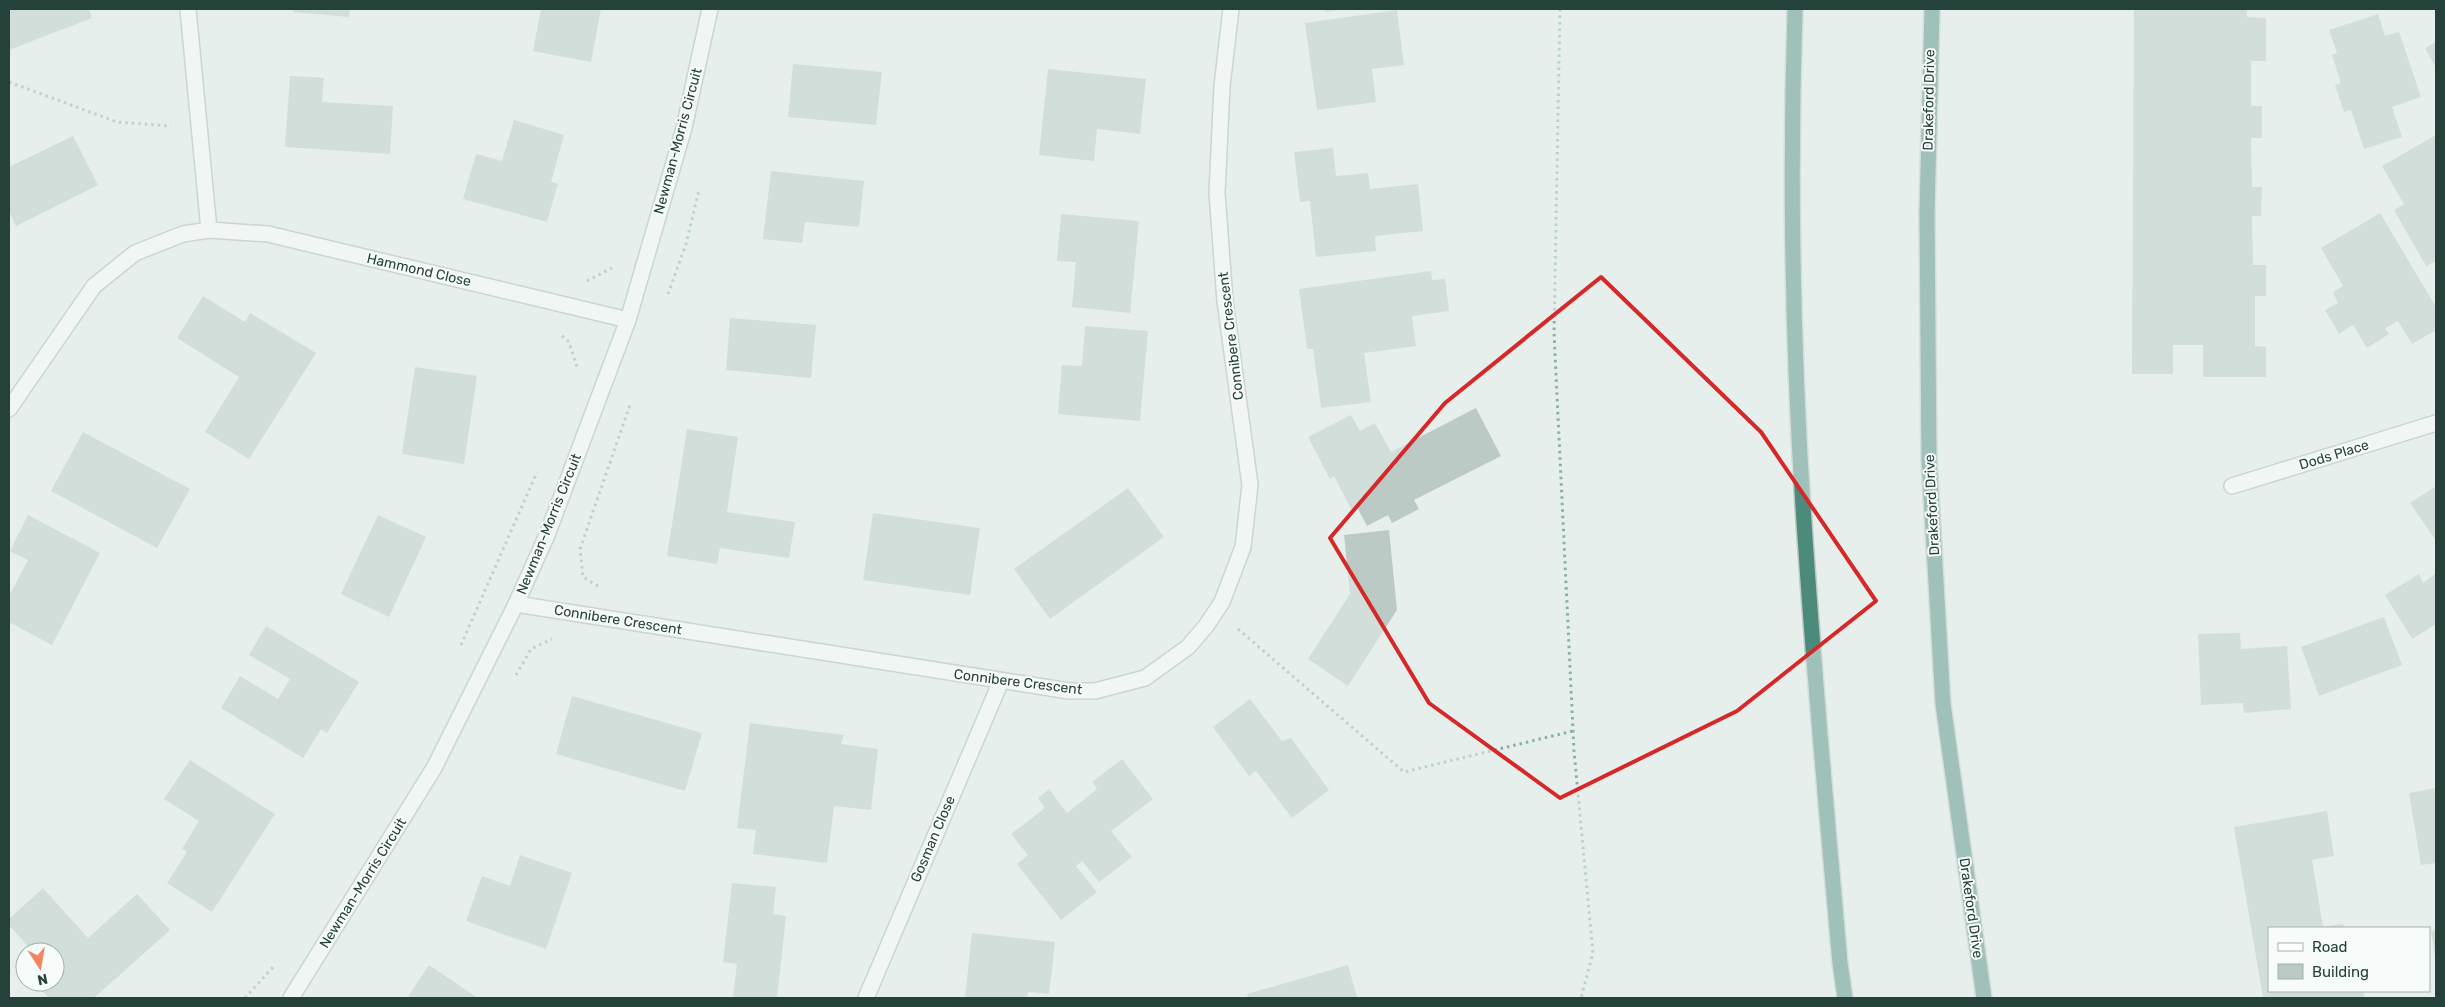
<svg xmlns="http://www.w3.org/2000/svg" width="2445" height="1007" font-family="Rubik,sans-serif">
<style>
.building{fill:#bbcac4}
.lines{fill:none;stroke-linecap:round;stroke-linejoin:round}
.minor-casing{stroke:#a8b8b2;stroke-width:18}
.tertiary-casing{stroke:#a8b8b2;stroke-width:18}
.trunk-casing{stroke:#c2cac8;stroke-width:18}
.path{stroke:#86b3a5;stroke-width:3;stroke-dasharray:2.5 4;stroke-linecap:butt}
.minor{stroke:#fff;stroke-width:15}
.tertiary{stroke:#fff;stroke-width:15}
.trunk{stroke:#4c8a7c;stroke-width:15}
.marked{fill:none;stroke:#d62828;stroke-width:4;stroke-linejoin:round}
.labels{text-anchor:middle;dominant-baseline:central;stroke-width:4;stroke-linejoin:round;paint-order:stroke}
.street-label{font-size:14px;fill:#24423a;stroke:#f7fbf9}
</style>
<rect width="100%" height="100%" fill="#e6efeb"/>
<path class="building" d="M9,9H89L92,18L9,50Z
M293,9H350L349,17L293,12Z
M541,9H601L591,62L533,51Z
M1325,9H1340V10L1325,12Z
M2134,9H2247V17L2266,18V61H2251V106H2262V138H2251L2252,187H2262L2261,216H2252L2253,265H2266V296H2255V346L2266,347V377H2203V345H2173V374H2132Z
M1397,10L1404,65L1372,69L1376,102L1317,110L1305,23Z
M2378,14L2385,36L2399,32L2421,97L2392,107L2402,137L2364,149L2351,110L2344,112L2335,85L2341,83L2332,55L2337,53L2329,30Z
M2436,42V68L2425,48Z
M793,64L882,72L876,125L788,117Z
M1048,69L1146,79L1140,134L1097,129L1094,161L1039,155Z
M290,76L324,78L322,102L393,106L390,154L285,147Z
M514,120L564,135L551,182L558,184L547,222L463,199L476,154L502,161Z
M2436,135V261L2426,266L2394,210L2404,204L2382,166Z
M73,136L98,185L16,226L9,211V167Z
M1333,148L1336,176L1368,173L1370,189L1418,184L1423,231L1375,236L1376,251L1316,257L1310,201L1300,202L1294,152Z
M771,171L864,181L859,227L805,222L802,243L763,239Z
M2380,213L2436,307V330L2412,344L2398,321L2385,328L2389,334L2367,348L2353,325L2339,334L2325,310L2338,303L2333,292L2343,286L2321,248Z
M1061,214L1139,221L1130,313L1072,307L1076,262L1057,261Z
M1431,271L1432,280L1445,279L1449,311L1412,316L1416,346L1364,353L1371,402L1321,408L1313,349H1307L1299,289Z
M203,296L245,322L250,313L316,353L249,459L205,432L239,377L177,338Z
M730,318L816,325L811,378L726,370Z
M1085,326L1148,331L1140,421L1058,414L1062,365L1082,366Z
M415,367L477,376L464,464L402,454Z
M1476,408L1501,456L1414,500L1419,509L1392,523L1388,515L1367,526L1357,507L1352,511L1334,476L1330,479L1308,437L1351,415L1360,431L1375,423L1391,452Z
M687,429L738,437L727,512L795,522L789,558L720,548L717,564L667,556Z
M83,432L190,489L157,548L51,491Z
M2436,486V541L2410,503Z
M1128,488L1164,537L1050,619L1014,569Z
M873,513L980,528L970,595L863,580Z
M28,515L100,553L52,645L9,622V596L28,560L10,551Z
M378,515L426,537L389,617L341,594Z
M1389,530L1397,610L1348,686L1308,659L1350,594L1344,535Z
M2436,573V624L2412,639L2385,595L2419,574L2423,583Z
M2384,617L2402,665L2319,696L2301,647Z
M266,626L359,682L327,733L321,729L303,758L221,708L240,676L278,699L290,679L249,655Z
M2240,633L2241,649L2287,646L2291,709L2244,713L2243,703L2201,705L2198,634Z
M572,696L702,733L685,791L556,754Z
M1250,699L1282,741L1291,738L1329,790L1292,818L1256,771L1249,776L1213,727Z
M750,723L844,735L841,744L878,749L871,810L834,806L827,863L753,854L756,830L737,828Z
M1122,759L1153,799L1111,831L1132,857L1099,882L1082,861L1076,866L1097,892L1061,920L1017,864L1028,855L1011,834L1045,808L1038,798L1049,789L1067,813L1097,789L1092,782Z
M190,760L275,814L212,912L167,883L187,852L182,849L199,821L164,799Z
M2436,788V863L2421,865L2409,793Z
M2327,811L2334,856L2312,860L2323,927L2343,924L2344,928H2269V991H2363L2365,998H2263L2234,827Z
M520,855L572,873L546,949L466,921L482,876L510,886Z
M732,883L776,887L773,914L786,916L777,998H733L737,964L723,962Z
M43,888L88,938L137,894L170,930L94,998H49L37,985L41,982H55V952H33L9,925V919Z
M2436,930V957H2435L2431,931Z
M972,933L1055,942L1049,994L1028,992L1027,998H965Z
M429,965L478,998H407Z
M1348,965L1357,997L1248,998L1247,994Z"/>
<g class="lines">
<g class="minor-casing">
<path id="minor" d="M188,9L209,230
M9,409L94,286L135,253L183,234L209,230L268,234L628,320
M2232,486L2436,423
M516,604L1069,691H1095L1145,678L1188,647L1206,626L1222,602L1243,547L1250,485L1225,301L1217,193L1222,86L1231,9
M866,998L1001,681"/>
</g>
<g class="tertiary-casing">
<path id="tertiary" d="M291,998L434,768L516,604L547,535L628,320L684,128L710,9"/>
</g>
<g class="trunk-casing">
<path id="trunk" d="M1795,9C1789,189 1793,371 1806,551C1815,689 1828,826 1840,963L1845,998
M1932,9L1927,213L1929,460L1943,704L1984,998"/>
</g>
<path class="path" d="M1560,9L1554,332L1574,751L1593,953L1581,998
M9,82L117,122L171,126
M587,281L612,268
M668,294L686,244L699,190
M562,336L569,342L578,370
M598,586L583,577L580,549L631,402
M1238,629L1404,772L1573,731
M461,645L537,472
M516,675L531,649L552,639
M245,998L275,965"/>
<use href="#minor" class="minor"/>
<use href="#tertiary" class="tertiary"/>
<use href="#trunk" class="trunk"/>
</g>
<path d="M0 0H2445V1007H0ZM1601,277L1761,432L1876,601L1737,711L1560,798L1429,703L1330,538L1445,403Z" fill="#e6efeb" fill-opacity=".55" fill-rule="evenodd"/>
<path class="marked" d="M1601,277L1761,432L1876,601L1737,711L1560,798L1429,703L1330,538L1445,403Z"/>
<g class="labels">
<g class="street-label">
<text transform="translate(1929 100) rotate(-89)">Drakeford Drive</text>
<text transform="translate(678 141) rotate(-75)">Newman-Morris Circuit</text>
<text transform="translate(419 270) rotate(13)">Hammond Close</text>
<text transform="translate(1231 336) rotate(-97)">Connibere Crescent</text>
<text transform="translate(2334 455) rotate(-17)">Dods Place</text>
<text transform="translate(1932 505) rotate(-93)">Drakeford Drive</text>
<text transform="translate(549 524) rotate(-68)">Newman-Morris Circuit</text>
<text transform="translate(618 620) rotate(9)">Connibere Crescent</text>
<text transform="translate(1018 682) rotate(7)">Connibere Crescent</text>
<text transform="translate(933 839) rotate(-67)">Gosman Close</text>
<text transform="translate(363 883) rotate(-58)">Newman-Morris Circuit</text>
<text transform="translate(1971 908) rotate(82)">Drakeford Drive</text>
</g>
</g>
<rect width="2445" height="1007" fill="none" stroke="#24423a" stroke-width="20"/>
<rect x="2268" y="927" width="162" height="65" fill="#f7fbf9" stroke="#a3b1ad"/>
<rect x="2278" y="943" width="25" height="8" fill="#ffffff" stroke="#a3b1ad"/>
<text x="2312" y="952" font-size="15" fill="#24423a">Road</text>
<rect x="2278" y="964" width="25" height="15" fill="#bbcac4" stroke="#a3b1ad"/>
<text x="2312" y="977" font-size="15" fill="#24423a">Building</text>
<g transform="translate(40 967) rotate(168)"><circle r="24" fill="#f7fbf9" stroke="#a3b1ad"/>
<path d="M0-4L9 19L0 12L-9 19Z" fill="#f4845f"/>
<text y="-8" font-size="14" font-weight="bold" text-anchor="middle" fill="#24423a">N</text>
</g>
</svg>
